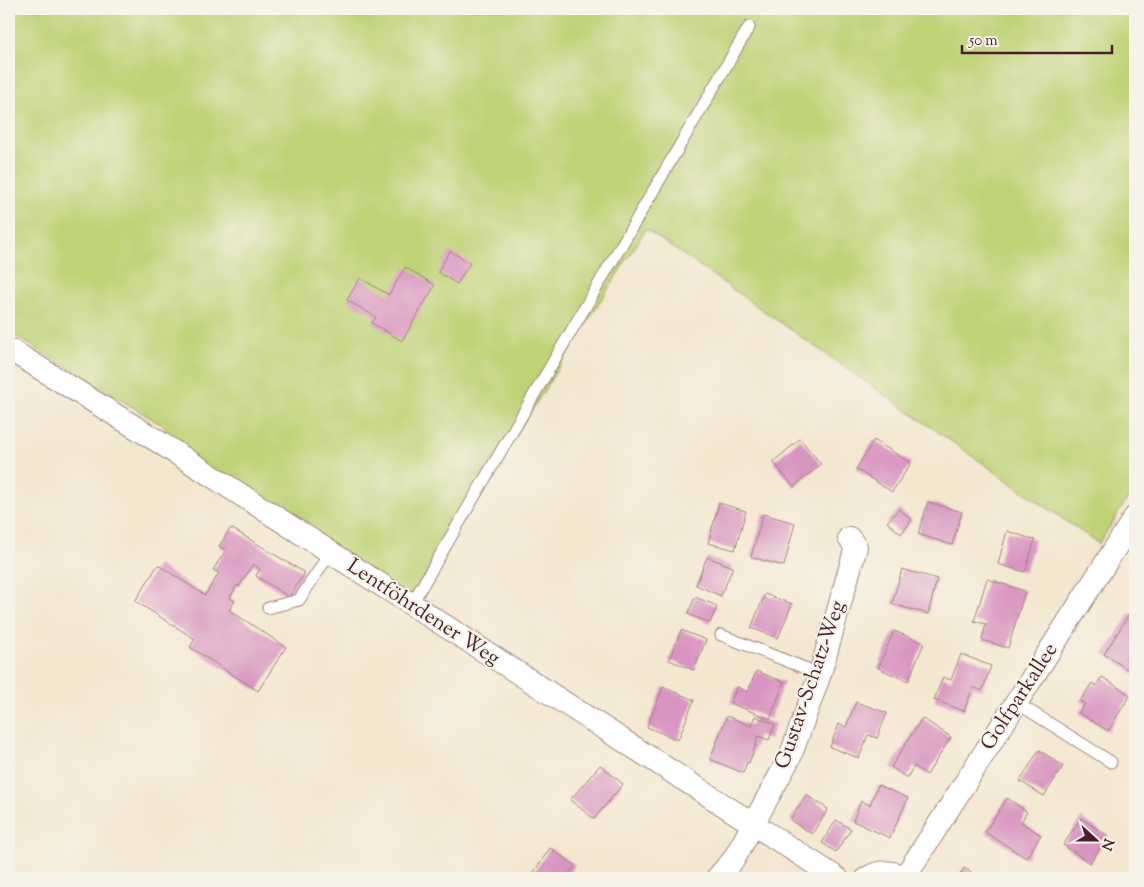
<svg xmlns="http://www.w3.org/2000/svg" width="1144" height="887" viewBox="0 0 1144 887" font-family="'Sorts Mill Goudy',serif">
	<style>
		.green { fill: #bfd276; stroke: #847850 }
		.building { fill: #d995c1 }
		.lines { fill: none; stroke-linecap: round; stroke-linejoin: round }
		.service-casing { stroke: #9f837e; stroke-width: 13 }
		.minor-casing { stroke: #9f837e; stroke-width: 24 }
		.service { stroke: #fff; stroke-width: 11 }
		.minor { stroke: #fff; stroke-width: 22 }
		.labels { text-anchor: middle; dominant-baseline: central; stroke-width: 4; stroke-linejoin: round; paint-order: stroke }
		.street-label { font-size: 21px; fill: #4a1f2b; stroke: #f7f3e8 }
	</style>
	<rect width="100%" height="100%" fill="#f7f3e8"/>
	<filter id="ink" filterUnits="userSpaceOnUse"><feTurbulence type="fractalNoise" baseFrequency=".02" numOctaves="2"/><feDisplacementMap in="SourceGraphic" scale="10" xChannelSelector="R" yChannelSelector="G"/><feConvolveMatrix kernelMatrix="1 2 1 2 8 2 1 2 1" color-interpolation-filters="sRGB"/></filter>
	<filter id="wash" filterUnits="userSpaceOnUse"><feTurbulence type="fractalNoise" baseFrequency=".0096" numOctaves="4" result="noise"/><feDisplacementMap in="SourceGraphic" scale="20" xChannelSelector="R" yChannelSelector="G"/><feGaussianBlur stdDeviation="1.12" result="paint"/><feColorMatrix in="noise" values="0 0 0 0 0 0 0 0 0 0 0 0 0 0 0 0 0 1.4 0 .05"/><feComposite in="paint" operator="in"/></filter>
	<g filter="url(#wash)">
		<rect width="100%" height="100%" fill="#f4e7d0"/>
		<polygon class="green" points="9,9 1135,9 1135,487 1099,544 646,229 409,604 159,442 167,428 9,332"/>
		<g id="blocks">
			<g class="building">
				<polygon points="450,251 470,263 457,284 438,272"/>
				<polygon points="405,267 435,285 402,341 372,323 376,317 347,300 360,278 389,295"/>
				<polygon points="800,439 821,464 794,487 773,462"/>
				<polygon points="874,440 911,463 892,492 856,469"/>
				<polygon points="928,502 962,512 952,545 918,534"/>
				<polygon points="719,503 746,511 735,550 708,543"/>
				<polygon points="899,509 912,520 901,534 887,522"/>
				<polygon points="763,514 795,523 784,566 751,557"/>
				<polygon points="231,528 305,573 289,597 256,576 260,569 253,564 239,587 237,585 230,598 235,601 229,610 286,647 258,691 190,647 195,639 135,601 158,565 205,595 219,573 213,570 226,550 219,546"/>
				<polygon points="1007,531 1035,540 1025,572 998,564"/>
				<polygon points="707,557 733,567 721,596 696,585"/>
				<polygon points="902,569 937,579 928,614 892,604"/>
				<polygon points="987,579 1025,591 1008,648 982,640 986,624 974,621"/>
				<polygon points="765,594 792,604 778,638 751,628"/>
				<polygon points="695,597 717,606 710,623 688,614"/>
				<polygon points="1130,613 1135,617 1135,674 1104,654"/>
				<polygon points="681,630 706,640 694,670 669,660"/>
				<polygon points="894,631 924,643 908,681 878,668"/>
				<polygon points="961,654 991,666 982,691 973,687 964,711 934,700 943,677 951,680"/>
				<polygon points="756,671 784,682 770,719 730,703 737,687 748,692"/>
				<polygon points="1102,677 1130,695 1108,731 1079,713 1085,704 1080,701 1092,683 1096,686"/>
				<polygon points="663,687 694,700 678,740 647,727"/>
				<polygon points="856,702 887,713 877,738 868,735 859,758 830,747 839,724 846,727"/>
				<polygon points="727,716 751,726 755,716 775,724 769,740 758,736 756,741 757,742 749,763 747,762 743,773 710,759"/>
				<polygon points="922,718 951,737 927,775 914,766 907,778 891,767"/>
				<polygon points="1039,750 1063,766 1044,796 1020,781"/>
				<polygon points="600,765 623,784 594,819 570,800"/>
				<polygon points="878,785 908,798 890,838 853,821 861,801 870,805"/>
				<polygon points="806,795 828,809 812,834 790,820"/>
				<polygon points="1007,798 1027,812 1021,822 1041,835 1026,858 985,832"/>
				<polygon points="1081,818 1108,836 1090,863 1063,845"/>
				<polygon points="836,820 851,829 836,852 822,843"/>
				<polygon points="550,848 575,865 566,878 530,878"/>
				<polygon points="964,868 981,878 958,878"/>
				<polygon points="1000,873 1009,878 997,878"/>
			</g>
		</g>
	</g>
	<g filter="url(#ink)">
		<use href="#blocks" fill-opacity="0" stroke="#9f837e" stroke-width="1"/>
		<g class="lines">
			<g class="service-casing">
				<g id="service">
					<polyline points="411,605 749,27"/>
					<polyline points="268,608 299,600 330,553"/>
					<polyline points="721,635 820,674"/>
					<polyline points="1017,703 1111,762"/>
				</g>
			</g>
			<g class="minor-casing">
				<g id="minor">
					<polyline points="9,349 159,442 837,878"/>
					<polyline points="905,877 1135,517"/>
					<polyline points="717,878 734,859 790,757 820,674 856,547 849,538"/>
					<path d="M867,878C880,870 893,871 906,878"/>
				</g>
			</g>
			<use href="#service" class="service"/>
			<use href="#minor" class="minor"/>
		</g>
	</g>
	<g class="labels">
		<g class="street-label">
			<text transform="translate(423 613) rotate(33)">Lentföhrdener Weg</text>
			<text transform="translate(811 685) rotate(-71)">Gustav-Schatz-Weg</text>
			<text transform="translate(1020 697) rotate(-57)">Golfparkallee</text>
		</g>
	</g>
	<rect width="1144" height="887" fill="none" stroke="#f7f3e8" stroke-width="30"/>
	<g transform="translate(1096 840) rotate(111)" stroke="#f7f3e8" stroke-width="4" paint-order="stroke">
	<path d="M0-4L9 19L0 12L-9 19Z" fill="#4a1f2b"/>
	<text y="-8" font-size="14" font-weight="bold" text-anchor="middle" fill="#4a1f2b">N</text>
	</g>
	<path d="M962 45v8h150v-8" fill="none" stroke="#4a1f2b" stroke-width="2.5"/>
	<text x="969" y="45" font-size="15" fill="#4a1f2b" stroke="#f7f3e8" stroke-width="4" paint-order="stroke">50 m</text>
</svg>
